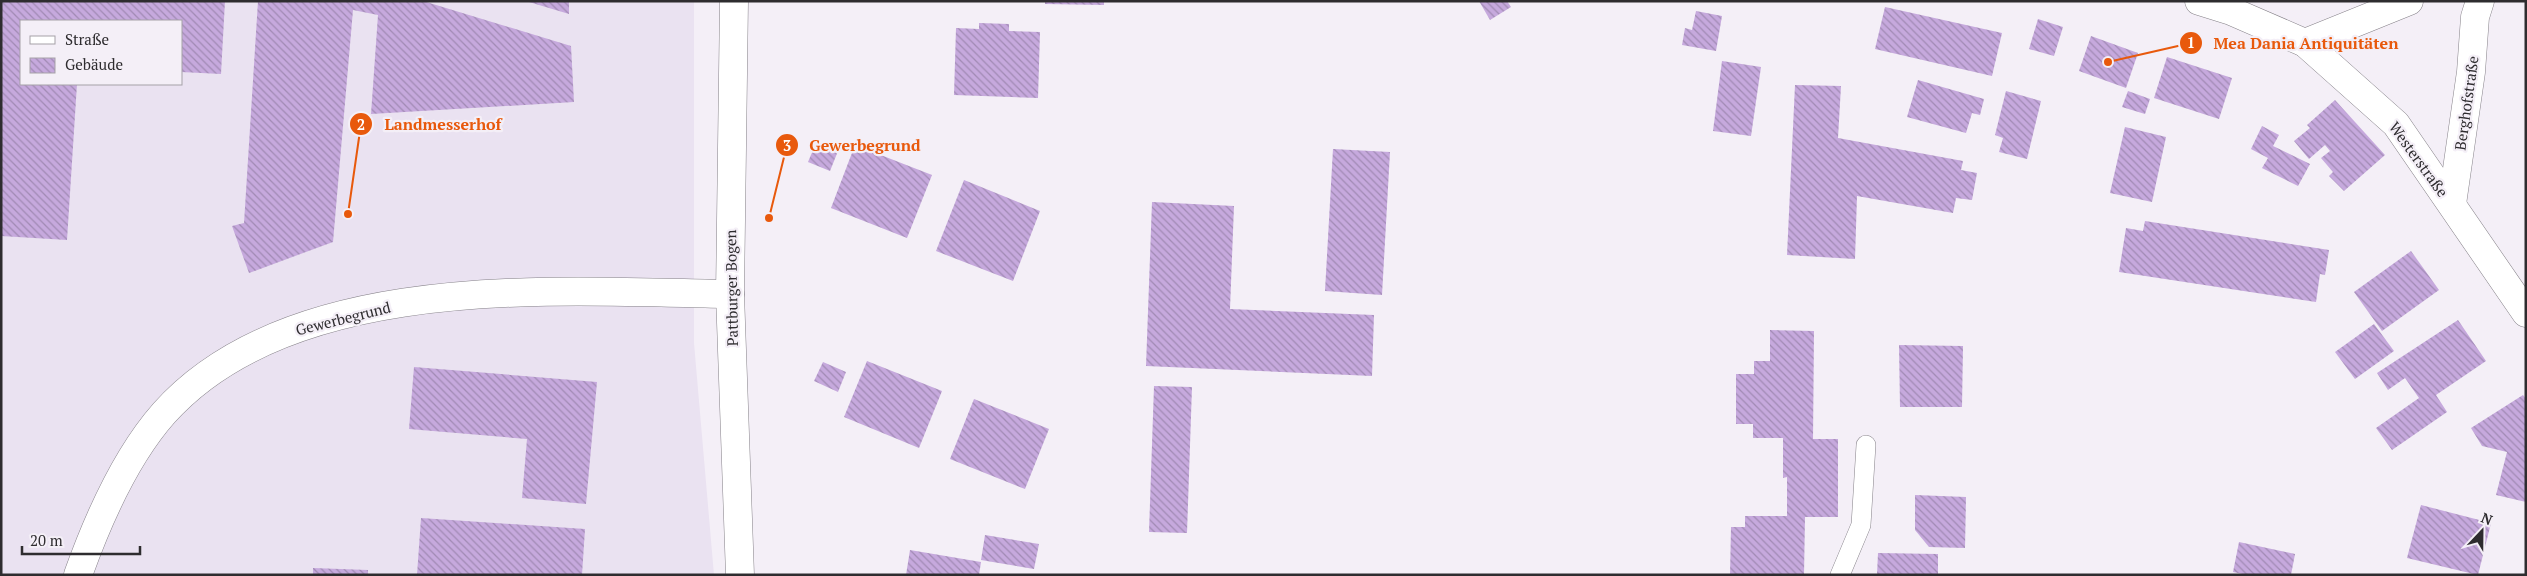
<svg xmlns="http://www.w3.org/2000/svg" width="2527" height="576" viewBox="0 0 2527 576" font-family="'PT Serif',serif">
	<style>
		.built { fill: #eae2f1; fill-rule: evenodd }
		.building { fill: url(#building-back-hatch) }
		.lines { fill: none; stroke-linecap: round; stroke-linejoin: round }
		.service-casing { stroke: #858188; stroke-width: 20 }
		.minor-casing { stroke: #858188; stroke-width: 29 }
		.service { stroke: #fff; stroke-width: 19 }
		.minor { stroke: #fff; stroke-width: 28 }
		.labels { text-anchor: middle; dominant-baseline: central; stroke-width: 4.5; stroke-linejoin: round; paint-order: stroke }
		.street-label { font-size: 15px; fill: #2e2c2f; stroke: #f4eff7 }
		.leader { fill: none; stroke: #e8590c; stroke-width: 2 }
		.callout-dot { fill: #e8590c; stroke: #f4eff7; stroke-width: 2 }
		.mark-label { font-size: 15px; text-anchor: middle; font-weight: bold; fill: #fff }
		.callout-label { font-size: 16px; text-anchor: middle; font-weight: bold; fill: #e8590c; stroke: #f4eff7; stroke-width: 4.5; stroke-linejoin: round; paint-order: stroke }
	</style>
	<defs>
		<pattern id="building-back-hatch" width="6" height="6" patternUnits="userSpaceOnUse" patternTransform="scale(1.25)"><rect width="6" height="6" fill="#c6a9dd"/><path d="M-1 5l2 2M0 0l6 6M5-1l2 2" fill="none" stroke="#a18ab4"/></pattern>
	</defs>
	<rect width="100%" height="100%" fill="#f4eff7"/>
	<path class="built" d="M1,1H694V343L714,575H1ZM21,21H181V84H21Z"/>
	<g class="building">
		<polygon points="1,1 225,1 221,74 181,72 181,21 21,21 21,84 77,84 67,240 1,236"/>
		<polygon points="258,1 423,1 571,46 574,102 371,114 378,15 353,10 333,242 249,273 232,226 244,223"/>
		<polygon points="529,1 569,1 569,14 529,2"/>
		<polygon points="1045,1 1104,1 1104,5 1045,4"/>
		<polygon points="1479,1 1507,1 1511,7 1490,20"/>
		<polygon points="1885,7 2002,33 1992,76 1875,49"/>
		<polygon points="1696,11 1722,16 1716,51 1682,45 1685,28 1692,30"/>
		<polygon points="2038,19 2063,27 2054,56 2029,49"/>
		<polygon points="979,23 1009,24 1009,31 1040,32 1038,98 954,95 956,28 979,29"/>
		<polygon points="2091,36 2138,53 2126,88 2079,71"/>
		<polygon points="2167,57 2232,78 2219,119 2154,98"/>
		<polygon points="1722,61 1761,67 1751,136 1713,131"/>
		<polygon points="1918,80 1984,99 1980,115 1972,113 1966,133 1907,117"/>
		<polygon points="1795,85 1841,86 1838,138 1963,161 1961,170 1977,173 1972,200 1956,198 1953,213 1857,196 1855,259 1787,255"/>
		<polygon points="2006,91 2041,101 2027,159 1999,152 2003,138 1995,135"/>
		<polygon points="2128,91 2150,99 2145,114 2122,107"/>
		<polygon points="2335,100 2385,155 2344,191 2329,176 2333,172 2321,158 2330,151 2325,145 2309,159 2294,141 2310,128 2307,125"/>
		<polygon points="2262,126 2279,135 2273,146 2310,164 2298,186 2262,168 2268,158 2251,149"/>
		<polygon points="2125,127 2166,137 2152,202 2110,193"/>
		<polygon points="816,143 838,151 830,171 808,162"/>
		<polygon points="855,145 932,175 907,238 831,208"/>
		<polygon points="1333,149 1390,152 1382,295 1325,291"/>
		<polygon points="964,180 1040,211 1013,281 936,251"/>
		<polygon points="1152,202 1234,206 1230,309 1374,315 1372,376 1146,366"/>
		<polygon points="2145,221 2329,250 2325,275 2320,274 2316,302 2119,272 2126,228 2143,231"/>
		<polygon points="2411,251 2439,290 2382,331 2354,292"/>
		<polygon points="2458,320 2486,361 2436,395 2447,412 2392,450 2376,428 2419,398 2405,378 2388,390 2377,373"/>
		<polygon points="2374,324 2394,351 2355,379 2335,352"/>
		<polygon points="1770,330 1814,331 1813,439 1838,439 1838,517 1805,517 1804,575 1730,575 1731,527 1745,527 1745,516 1787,516 1787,477 1783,478 1783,438 1753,438 1753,424 1736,424 1736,374 1754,374 1754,361 1770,361"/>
		<polygon points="1899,345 1963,346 1962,407 1900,407"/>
		<polygon points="867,361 942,391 919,448 844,417"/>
		<polygon points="823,362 846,372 838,392 814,381"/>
		<polygon points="414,367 597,382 586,504 522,498 527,439 409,429"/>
		<polygon points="1154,386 1192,387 1187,533 1149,532"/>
		<polygon points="2523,395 2526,399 2526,502 2496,495 2507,452 2482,446 2471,428"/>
		<polygon points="974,399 1049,429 1025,489 950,459"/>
		<polygon points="1915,495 1966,497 1965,548 1929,547 1915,530"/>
		<polygon points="2421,505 2491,523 2478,575 2407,558"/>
		<polygon points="421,518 585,529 582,575 417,575"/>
		<polygon points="985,535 1039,544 1034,569 981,560"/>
		<polygon points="2239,542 2295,554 2291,575 2247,575 2233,572"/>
		<polygon points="910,550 981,562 979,575 906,575"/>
		<polygon points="1878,553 1938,554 1938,575 1877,575"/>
		<polygon points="313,568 368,570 368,575 313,575"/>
	</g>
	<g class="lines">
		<g class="service-casing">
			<polyline id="service" points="1840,575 1861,525 1866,445"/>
		</g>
		<g class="minor-casing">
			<g id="minor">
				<polyline points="734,1 730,294 740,575"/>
				<polyline points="2199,1 2231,11 2305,43 2396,124 2526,313"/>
				<polyline points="2305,43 2409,1"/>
				<polyline points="2452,204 2471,72 2475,17 2480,1"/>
				<path d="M78,575C98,519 125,457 164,413C291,271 557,291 730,294"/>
			</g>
		</g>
		<use href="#service" class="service"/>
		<use href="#minor" class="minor"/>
	</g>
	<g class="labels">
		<g class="street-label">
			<text transform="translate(2466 103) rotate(-82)">Berghofstraße</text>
			<text transform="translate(2419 159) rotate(54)">Westerstraße</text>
			<text transform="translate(731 288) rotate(-91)">Pattburger Bogen</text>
			<text transform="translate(343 318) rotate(-14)">Gewerbegrund</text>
		</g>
	</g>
	<path class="leader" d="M2108 62L2191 43M348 214L361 124M769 218L787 145"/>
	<g class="callout-dot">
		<circle cx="2108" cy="62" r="5"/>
		<circle cx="348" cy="214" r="5"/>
		<circle cx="769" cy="218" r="5"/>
		<circle cx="2191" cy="43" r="12"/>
		<circle cx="361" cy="124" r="12"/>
		<circle cx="787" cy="145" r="12"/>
	</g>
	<g class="mark-label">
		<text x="2191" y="48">1</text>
		<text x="361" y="130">2</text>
		<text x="787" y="151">3</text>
	</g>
	<g class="callout-label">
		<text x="2306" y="49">Mea Dania Antiquitäten</text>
		<text x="443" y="130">Landmesserhof</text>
		<text x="865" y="151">Gewerbegrund</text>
	</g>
	<rect width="2527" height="576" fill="none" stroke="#2e2c2f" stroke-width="5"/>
	<rect x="20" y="20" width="162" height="65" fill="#f4eff7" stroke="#a5a1a7"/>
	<rect x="30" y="36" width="25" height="8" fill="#ffffff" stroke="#a5a1a7"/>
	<text x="65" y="45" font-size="15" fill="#2e2c2f">Straße</text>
	<rect x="30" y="58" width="25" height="15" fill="url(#building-back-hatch)" stroke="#a5a1a7"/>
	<text x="65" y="70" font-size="15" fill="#2e2c2f">Gebäude</text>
	<g transform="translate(2482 531) rotate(22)" stroke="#f4eff7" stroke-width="4" paint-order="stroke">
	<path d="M0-4L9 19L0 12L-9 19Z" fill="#2e2c2f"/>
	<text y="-8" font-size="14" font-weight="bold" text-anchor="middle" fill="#2e2c2f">N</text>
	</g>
	<path d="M22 546v8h118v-8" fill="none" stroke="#2e2c2f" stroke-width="2.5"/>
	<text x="30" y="546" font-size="15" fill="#2e2c2f" stroke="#f4eff7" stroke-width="4" paint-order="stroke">20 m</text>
</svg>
